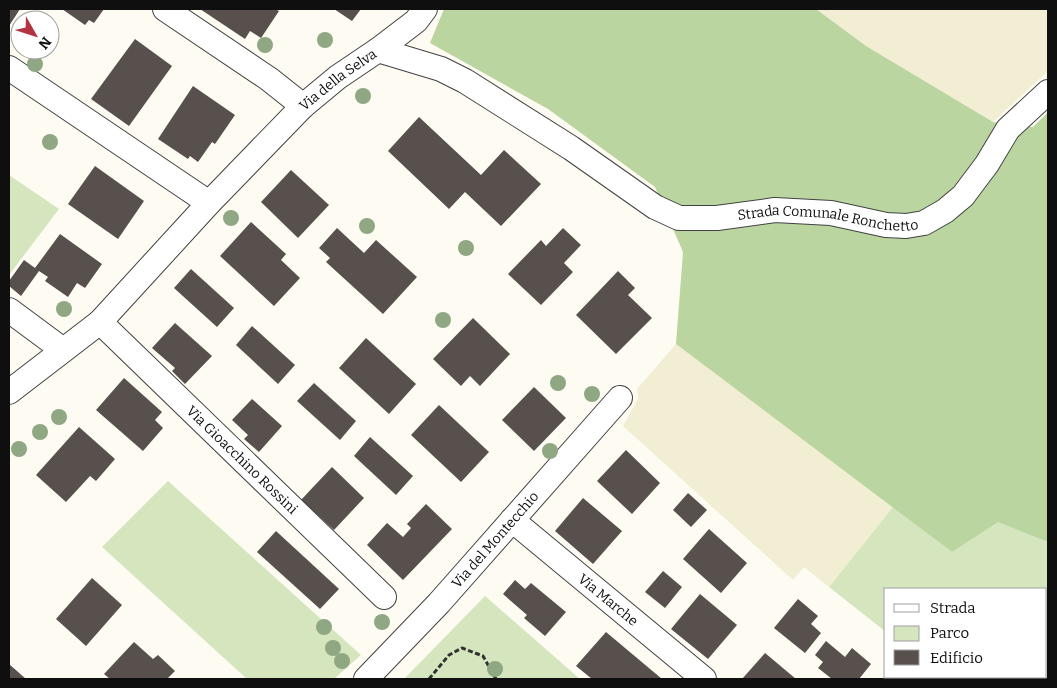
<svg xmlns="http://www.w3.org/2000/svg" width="1057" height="688" viewBox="0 0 1057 688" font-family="Bitter,serif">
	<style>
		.farmland { fill: #f2eed4 }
		.green { fill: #d5e6bf }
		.forest { fill: #bad59f }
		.building { fill: #57504d }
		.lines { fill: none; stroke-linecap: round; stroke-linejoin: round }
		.minor-casing { stroke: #424242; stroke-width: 26 }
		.path { stroke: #313131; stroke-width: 3; stroke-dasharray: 5 2.5; stroke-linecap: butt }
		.minor { stroke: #fff; stroke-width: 24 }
		.tree { fill: #8fa782 }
		.labels { text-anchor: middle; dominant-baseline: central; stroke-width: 5; stroke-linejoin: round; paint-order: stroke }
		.street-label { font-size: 14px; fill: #0f0f0f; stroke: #fff }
	</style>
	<rect width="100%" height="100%" fill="#fefbf3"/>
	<g class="farmland">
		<polygon points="816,9 1048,9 1048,71 993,122 866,46"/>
		<polygon points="676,344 893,507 829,587 804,567 793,580 623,426 638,399 637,389"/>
	</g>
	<g class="green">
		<polygon points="9,175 59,209 9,275"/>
		<polygon points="168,481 361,655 334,679 247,679 102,547"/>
		<polygon points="893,507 952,552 998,521 1048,542 1048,679 946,679 943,677 1046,677 1046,589 886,589 886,632 829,587"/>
		<polygon points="485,596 580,679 404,679"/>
	</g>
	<polygon class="forest" points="444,9 816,9 866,46 993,122 1033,127 1048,112 1048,542 998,522 952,552 676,344 683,252 655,187 548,109 430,43"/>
	<g class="building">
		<polygon points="9,9 20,9 9,26"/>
		<polygon points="62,9 104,9 94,23 89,20 85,25"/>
		<polygon points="200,9 275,9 279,11 261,38 250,31 245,39"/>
		<polygon points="334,9 361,9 352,21"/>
		<polygon points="135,39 172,66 129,126 91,99"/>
		<polygon points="193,86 235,115 215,144 212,142 198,162 190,156 188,159 158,139"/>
		<polygon points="419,117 481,175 504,150 541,184 501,226 465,192 449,209 388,151"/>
		<polygon points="95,166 144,201 118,239 68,204"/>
		<polygon points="291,170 329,205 298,238 261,202"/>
		<polygon points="251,222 286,254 281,260 300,278 274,306 220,256"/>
		<polygon points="337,228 364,253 376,240 417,277 383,314 326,262 330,258 319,248"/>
		<polygon points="563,228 581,245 564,263 573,272 541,305 508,274 541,240 546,246"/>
		<polygon points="60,234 102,264 85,288 77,283 68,297 45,281 48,277 39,271 21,296 9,286 9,281 24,260 35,268"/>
		<polygon points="191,269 234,308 217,327 174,288"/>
		<polygon points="618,271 635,288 628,295 652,318 616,354 576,315"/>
		<polygon points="473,318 510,354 480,386 470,376 461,386 433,359"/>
		<polygon points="175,323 212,356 185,384 172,371 175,368 152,348"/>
		<polygon points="252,326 295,365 278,384 236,345"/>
		<polygon points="366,338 416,384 389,414 339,368"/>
		<polygon points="124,378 162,412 155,420 163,428 143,451 96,410"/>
		<polygon points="314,383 356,421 340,440 297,401"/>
		<polygon points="534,387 566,418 534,451 502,420"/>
		<polygon points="252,399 282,426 259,452 244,439 248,435 232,420"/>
		<polygon points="439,405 489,452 461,482 411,435"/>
		<polygon points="79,427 115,459 96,481 90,476 66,502 36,475"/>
		<polygon points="370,437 413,476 396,495 354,456"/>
		<polygon points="626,450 660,483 632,514 597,481"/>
		<polygon points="332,467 364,498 334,530 301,500"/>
		<polygon points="688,493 707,510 691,527 673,510"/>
		<polygon points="583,498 622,531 593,564 555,531"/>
		<polygon points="426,504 452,529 403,580 367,545 387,523 403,537 411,528 407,524"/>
		<polygon points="709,529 747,563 721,593 683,559"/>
		<polygon points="276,531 339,589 320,609 257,552"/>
		<polygon points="663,571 682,587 665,608 645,592"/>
		<polygon points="92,578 122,605 86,646 56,619"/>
		<polygon points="515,580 525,589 531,583 566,612 545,636 524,618 527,615 503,594"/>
		<polygon points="700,594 737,625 708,659 671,629"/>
		<polygon points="798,599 818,616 811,624 821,633 805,653 774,628"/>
		<polygon points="606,632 662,679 592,679 576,666"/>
		<polygon points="826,641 845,657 852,648 871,664 859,679 832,679 818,668 823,662 815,655"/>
		<polygon points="134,642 153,659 158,655 175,671 167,679 110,679 104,674"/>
		<polygon points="765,653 796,679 742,679"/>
		<polygon points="9,664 26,679 9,679"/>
	</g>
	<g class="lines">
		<g class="minor-casing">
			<g id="minor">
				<polyline points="165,9 269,79 303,106"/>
				<polyline points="378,50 416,21 425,9"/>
				<polyline points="9,68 209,203"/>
				<polyline points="9,310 63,350"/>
				<path id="s1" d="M100,322L384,597"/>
				<path id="s2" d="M9,392L100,322L209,203L303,106L338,77L378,50L441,69L465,81L571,148L655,207L679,218H717L775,210L831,213L886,225L906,226L924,223L945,211L963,196L987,164L1008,129L1048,92"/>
				<path id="s3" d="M512,520L704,679"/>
				<path id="s4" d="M366,679L439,603L620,398"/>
			</g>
		</g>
		<polyline class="path" points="429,679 449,655 462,648 483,656 496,679"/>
		<use href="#minor" class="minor"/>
	</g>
	<g class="tree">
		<circle cx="325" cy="40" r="8"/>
		<circle cx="265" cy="45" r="8"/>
		<circle cx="35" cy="64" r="8"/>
		<circle cx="363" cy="96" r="8"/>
		<circle cx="50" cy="142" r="8"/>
		<circle cx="231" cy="218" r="8"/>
		<circle cx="367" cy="226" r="8"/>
		<circle cx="466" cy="248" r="8"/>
		<circle cx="64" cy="309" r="8"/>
		<circle cx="443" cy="320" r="8"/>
		<circle cx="558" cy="383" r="8"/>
		<circle cx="592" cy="394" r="8"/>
		<circle cx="59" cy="417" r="8"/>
		<circle cx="40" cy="432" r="8"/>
		<circle cx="19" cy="449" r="8"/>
		<circle cx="550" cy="451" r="8"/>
		<circle cx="382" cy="622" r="8"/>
		<circle cx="324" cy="627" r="8"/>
		<circle cx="333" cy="648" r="8"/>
		<circle cx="342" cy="661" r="8"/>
		<circle cx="495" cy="669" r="8"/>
	</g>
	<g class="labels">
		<g class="street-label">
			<text stroke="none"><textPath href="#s2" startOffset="455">Via della Selva</textPath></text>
			<text stroke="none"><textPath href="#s2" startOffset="1002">Strada Comunale Ronchetto</textPath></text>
			<text stroke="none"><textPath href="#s1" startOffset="198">Via Gioacchino Rossini</textPath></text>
			<text stroke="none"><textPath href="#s4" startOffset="190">Via del Montecchio</textPath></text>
			<text stroke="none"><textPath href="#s3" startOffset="125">Via Marche</textPath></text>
		</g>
	</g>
	<rect width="1057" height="688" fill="none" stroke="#0f0f0f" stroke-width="20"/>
	<rect x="884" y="588" width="162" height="90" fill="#ffffff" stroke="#9f9f9f"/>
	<rect x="894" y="604" width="25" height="8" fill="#ffffff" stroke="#9f9f9f"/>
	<text x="930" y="613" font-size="15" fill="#0f0f0f">Strada</text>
	<rect x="894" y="626" width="25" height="15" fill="#d5e6bf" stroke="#9f9f9f"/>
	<text x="930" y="638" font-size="15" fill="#0f0f0f">Parco</text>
	<rect x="894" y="650" width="25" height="15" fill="#57504d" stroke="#9f9f9f"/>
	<text x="930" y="663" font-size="15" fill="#0f0f0f">Edificio</text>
	<g transform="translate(35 35) rotate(129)"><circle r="24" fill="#ffffff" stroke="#9f9f9f"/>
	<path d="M0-4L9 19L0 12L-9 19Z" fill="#b33440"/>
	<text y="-8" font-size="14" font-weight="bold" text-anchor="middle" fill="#0f0f0f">N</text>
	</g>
</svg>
